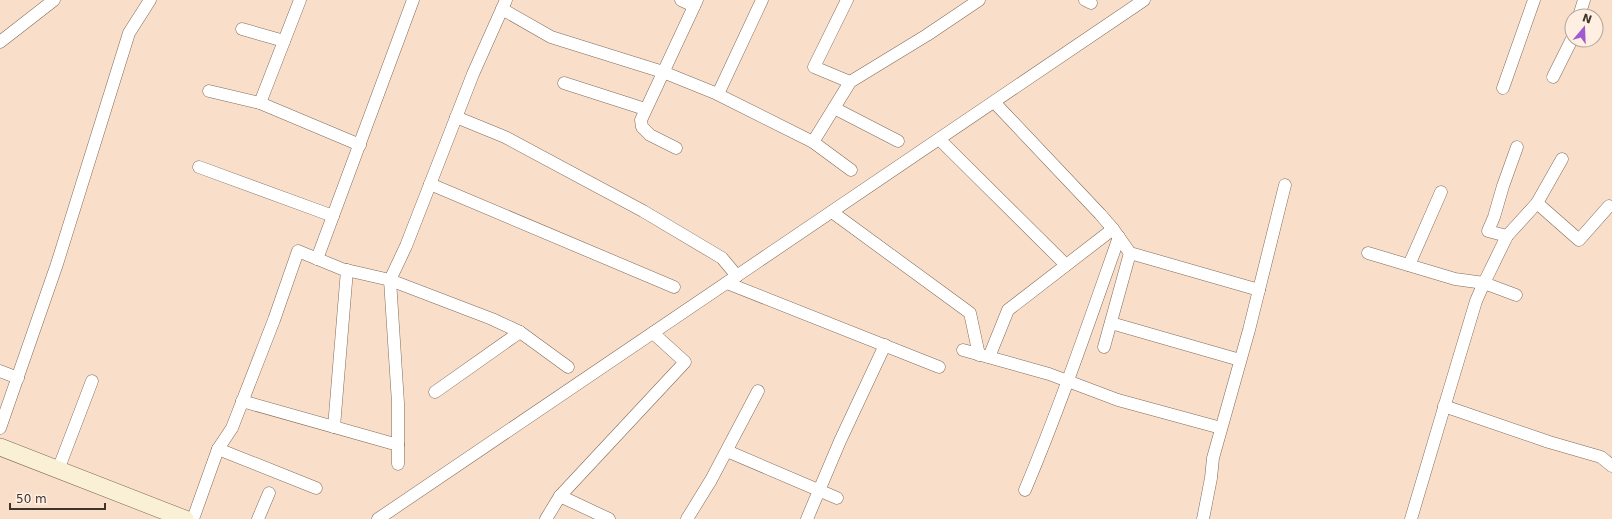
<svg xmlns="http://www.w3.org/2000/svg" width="1612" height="519" viewBox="0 0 1612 519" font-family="'DejaVu Sans',sans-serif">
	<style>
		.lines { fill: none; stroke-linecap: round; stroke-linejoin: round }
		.minor-casing { stroke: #816a58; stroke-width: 13 }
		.secondary-casing { stroke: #816a58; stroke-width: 18 }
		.minor { stroke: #fff; stroke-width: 12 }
		.secondary { stroke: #f9f0d5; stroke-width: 17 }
	</style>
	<rect width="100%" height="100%" fill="#f9dfca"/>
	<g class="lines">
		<g class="minor-casing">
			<g id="minor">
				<polyline points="681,0 694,6"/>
				<polyline points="847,0 814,67 850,82"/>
				<polyline points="1085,0 1091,3"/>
				<polyline points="502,9 551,37 663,72 715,93 813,142 851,170"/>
				<polyline points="1579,16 1584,0"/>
				<polyline points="242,29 284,41"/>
				<polyline points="0,42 54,0"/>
				<polyline points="1553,77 1572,39"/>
				<polyline points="564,83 645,109"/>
				<polyline points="1503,88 1534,0"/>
				<polyline points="209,91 260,103 360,145"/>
				<polyline points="718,94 762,0"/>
				<polyline points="994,102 1100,214 1113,229 1130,253 1259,290"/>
				<polyline points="260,103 300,0"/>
				<polyline points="834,108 898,141"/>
				<polyline points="456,117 505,137 643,211 722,258 737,276"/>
				<polyline points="939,139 1066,265"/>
				<polyline points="813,142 850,82 927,35 979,0"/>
				<polyline points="676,148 650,135 642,127 641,120 697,0"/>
				<polyline points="199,167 333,216"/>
				<polyline points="430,184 674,287"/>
				<polyline points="1537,203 1579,240 1609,206"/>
				<polyline points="832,212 970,313 979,355"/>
				<polyline points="1507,236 1488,231 1494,217 1503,186 1517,147"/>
				<polyline points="1368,253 1455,279 1484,283 1516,295"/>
				<polyline points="317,259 413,0"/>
				<polyline points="1409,265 1441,192"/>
				<polyline points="727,283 939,367"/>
				<polyline points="1111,323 1240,360"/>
				<polyline points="1104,347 1130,253"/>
				<polyline points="963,350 1049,374 1118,400 1221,428"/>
				<polyline points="989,357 1008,310 1113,229"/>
				<polyline points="0,371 18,378"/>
				<polyline points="435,392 520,332"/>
				<polyline points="242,401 398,445"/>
				<polyline points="1444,406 1549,442 1601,457 1612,466"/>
				<polyline points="334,427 347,270"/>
				<polyline points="0,428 57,264 129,33 150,0"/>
				<polyline points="218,449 316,488"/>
				<polyline points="727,451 837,498"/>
				<polyline points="398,464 398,403 390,280 406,246 473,74 506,0"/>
				<polyline points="58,470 92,381"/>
				<path d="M1025,490C1060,407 1089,322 1119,237"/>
				<polyline points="560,496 609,519"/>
				<polyline points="193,519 218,449 232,428 274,320 298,251 342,269 390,280 492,319 520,332 568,367"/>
				<polyline points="258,519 269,493"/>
				<polyline points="378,519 1144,0"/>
				<polyline points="546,519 560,496 685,362 653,333"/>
				<polyline points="687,519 711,480 758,391"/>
				<polyline points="807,519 840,441 885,345"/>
				<polyline points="1203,519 1211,478 1213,458 1249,330 1285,185"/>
				<polyline points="1411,519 1449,391 1476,301 1484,283 1507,236 1537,203 1562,159"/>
			</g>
		</g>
		<g class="secondary-casing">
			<polyline id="secondary" points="0,447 185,519"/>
		</g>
		<use href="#minor" class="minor"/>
		<use href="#secondary" class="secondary"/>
	</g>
	<g transform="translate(1584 28) rotate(19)"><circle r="19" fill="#ffefe2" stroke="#b2a499"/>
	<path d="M0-3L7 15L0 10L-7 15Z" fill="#a05acf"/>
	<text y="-6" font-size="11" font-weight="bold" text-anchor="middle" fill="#3e342c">N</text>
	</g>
	<path d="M10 503v6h95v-6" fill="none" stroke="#3e342c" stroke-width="2"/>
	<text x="16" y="503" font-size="12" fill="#3e342c" stroke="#ffefe2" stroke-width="3" paint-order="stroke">50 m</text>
</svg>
